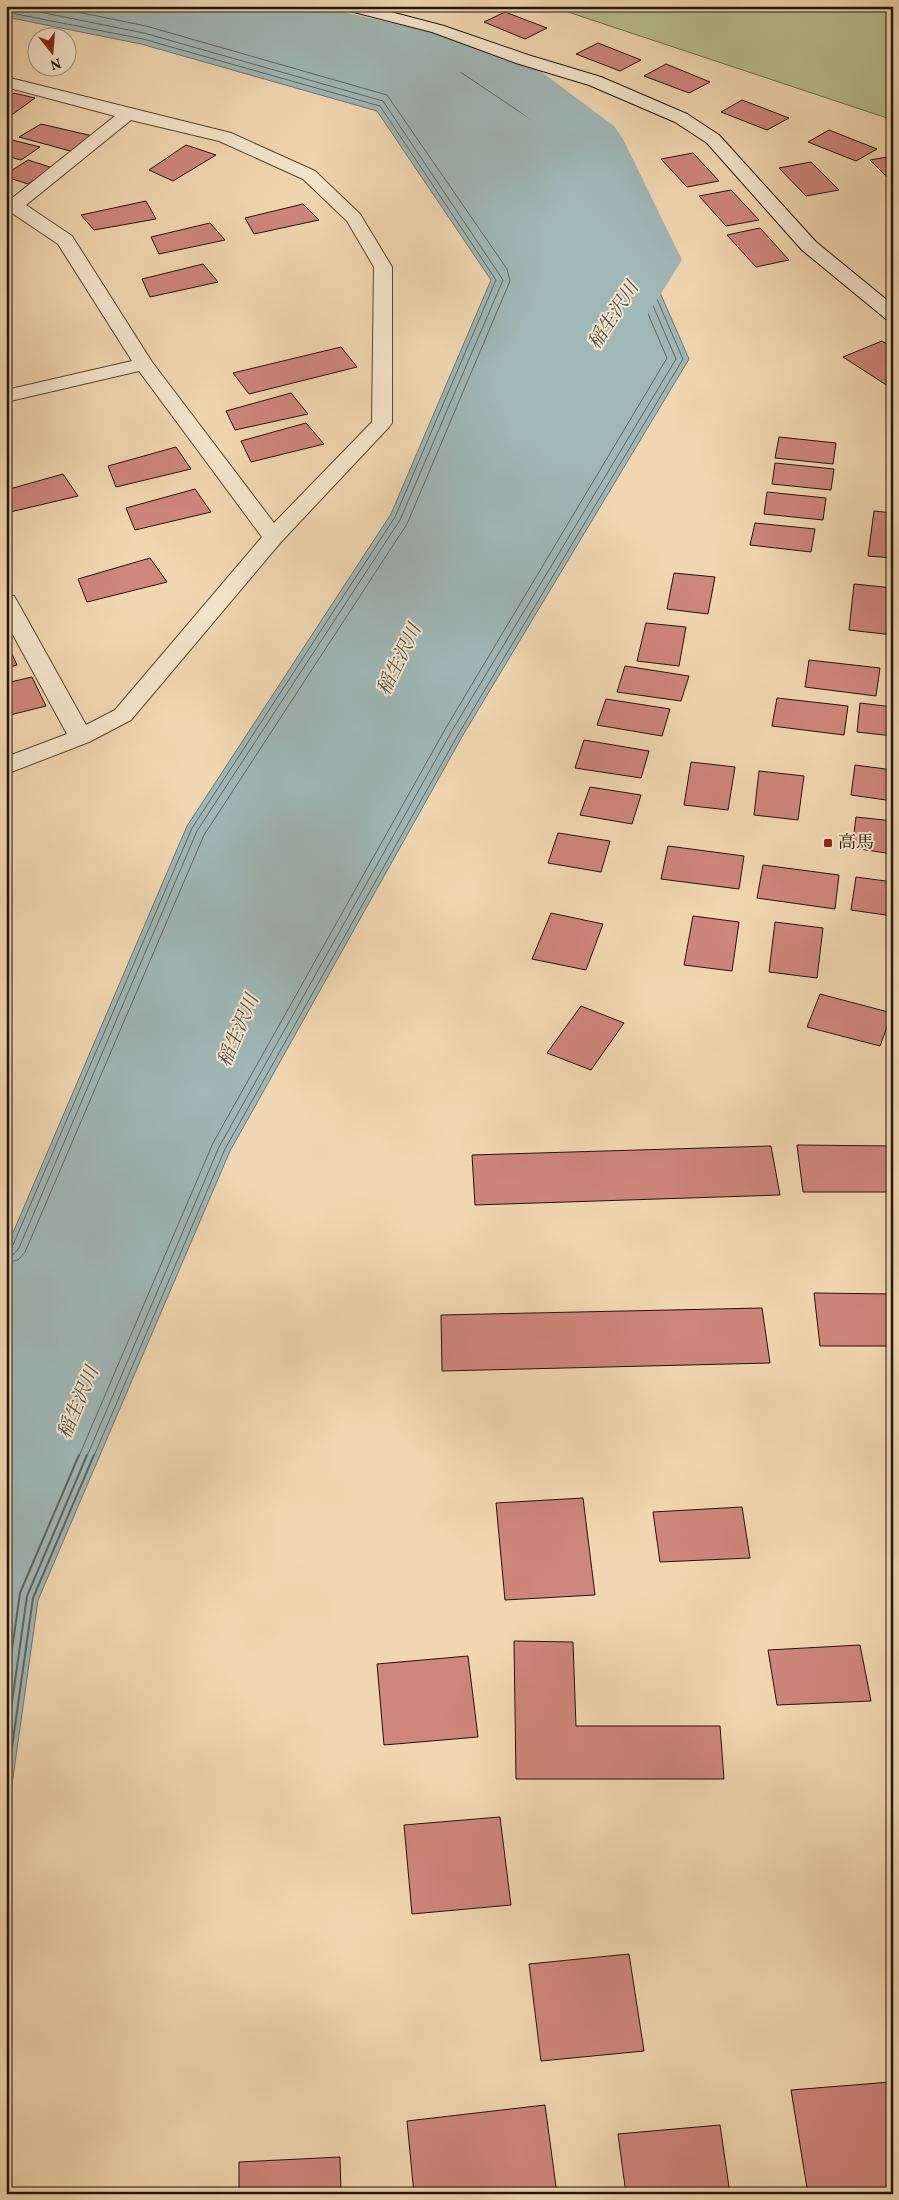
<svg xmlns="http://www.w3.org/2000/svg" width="899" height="2200" viewBox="0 0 899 2200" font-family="Vollkorn,'Noto Serif JP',serif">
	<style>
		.green { fill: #b8be8d; stroke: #6c6a4c }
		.water { fill: #9fb7b6; stroke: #6d7671 }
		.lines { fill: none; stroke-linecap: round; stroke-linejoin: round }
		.shore-far1 { stroke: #606660; stroke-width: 1 }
		.shore { stroke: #606660; stroke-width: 2 }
		.river { fill: #9fb7b6; fill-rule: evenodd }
		.building { fill: #cf867b; stroke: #21150a }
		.street-casing { stroke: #554634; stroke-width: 2 }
		.secondary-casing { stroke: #21150a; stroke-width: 2 }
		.street { fill: #f6e5cc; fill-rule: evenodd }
		.secondary { fill: #f6e5cc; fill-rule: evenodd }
		.poi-dot { fill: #8f2418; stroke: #f6e5cc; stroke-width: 2 }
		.labels { text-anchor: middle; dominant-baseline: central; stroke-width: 4; stroke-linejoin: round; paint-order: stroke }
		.poi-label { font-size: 18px; fill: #21150a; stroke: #f6e5cc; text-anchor: start }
		.water-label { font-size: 19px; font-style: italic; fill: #4d4e46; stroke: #f6e5cc }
	</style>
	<rect width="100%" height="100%" fill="#f1d7b1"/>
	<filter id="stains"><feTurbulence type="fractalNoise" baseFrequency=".004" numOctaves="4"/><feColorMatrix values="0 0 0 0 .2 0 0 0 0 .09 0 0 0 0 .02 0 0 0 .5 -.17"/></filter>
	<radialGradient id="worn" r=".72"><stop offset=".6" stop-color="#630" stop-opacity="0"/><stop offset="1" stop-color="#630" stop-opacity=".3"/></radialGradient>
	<polygon class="green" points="550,6 893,6 893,120"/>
	<polygon class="water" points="6,6 278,6 451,44 593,139 689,359 463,735 230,1151 38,1600 6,1827 6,1249 187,826 391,514 491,280 377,111 141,44 6,17"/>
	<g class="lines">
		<g class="shore-far1">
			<polyline points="6,12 143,39 380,106 496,280 395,517 192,828 13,1245 6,1249"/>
			<polyline points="6,1255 14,1254 19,1248 197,831 400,520 503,280 383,101 144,33 10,6"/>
			<polyline points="6,1263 18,1260 25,1252 204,835 407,524 510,281 507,269 387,95 146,26 48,6"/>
			<polyline points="79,1456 213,1143 447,726 667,358 578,151 444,61 284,27 273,19 269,6"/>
			<polyline points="87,1456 219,1147 453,729 676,359 584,146 447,54 286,20 279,15 277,6"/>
			<polyline points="94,1456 225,1149 459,733 683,359 589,142 449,48 288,14 283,6"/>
		</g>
		<g class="shore">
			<polyline points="6,1691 20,1593 79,1455"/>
			<polyline points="6,1745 27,1596 87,1455"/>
			<polyline points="6,1790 33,1598 94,1455"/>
		</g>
		<polygon class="river" points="210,6 316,6 512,50 614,126 623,139 682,260 600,391 576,397 552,391 542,376 618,260 567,148 473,75 218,18"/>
	</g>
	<g class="building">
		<polygon points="505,12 547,28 525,39 484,22"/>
		<polygon points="598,43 641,60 620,71 576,54"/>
		<polygon points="666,64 710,82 689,93 644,76"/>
		<polygon points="14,93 35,98 6,119 6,99"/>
		<polygon points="742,100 789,118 767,130 721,112"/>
		<polygon points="41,124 93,136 74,152 19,137"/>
		<polygon points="829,130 877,149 856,161 808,142"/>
		<polygon points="8,139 40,147 21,160 6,156"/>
		<polygon points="186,145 216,155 173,181 149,170"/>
		<polygon points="693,153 719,181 687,187 661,159"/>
		<polygon points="893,156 893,183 870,160"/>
		<polygon points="28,160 53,168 28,184 6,177 6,174"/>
		<polygon points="811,162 839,190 806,196 779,168"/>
		<polygon points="731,190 759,220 726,226 699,196"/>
		<polygon points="146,201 156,219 94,230 81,215"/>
		<polygon points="303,204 319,220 254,234 245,218"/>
		<polygon points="210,223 225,240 159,254 151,237"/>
		<polygon points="760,228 789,260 756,267 727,235"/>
		<polygon points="203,264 218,282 150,297 142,279"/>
		<polygon points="882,341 893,348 891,388 843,357"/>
		<polygon points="341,347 357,367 249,394 233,373"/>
		<polygon points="291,393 308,414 235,430 226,411"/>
		<polygon points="306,423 324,444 251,462 241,441"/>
		<polygon points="779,437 836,443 833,464 775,458"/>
		<polygon points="176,447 191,469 116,487 108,466"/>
		<polygon points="775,463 834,469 831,490 772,484"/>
		<polygon points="63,474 78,496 6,513 6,490"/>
		<polygon points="195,489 211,512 135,530 126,508"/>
		<polygon points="767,492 826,498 823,520 764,514"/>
		<polygon points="874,511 893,513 893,558 868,556"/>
		<polygon points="755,523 815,529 811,552 750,545"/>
		<polygon points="150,558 167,582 87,602 78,579"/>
		<polygon points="674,573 715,577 708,614 667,609"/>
		<polygon points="854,584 893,588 893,635 849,630"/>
		<polygon points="646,623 686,627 679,666 637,661"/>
		<polygon points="6,641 17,665 6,668"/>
		<polygon points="809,660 880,668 876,696 805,687"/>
		<polygon points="625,666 689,676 681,701 617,692"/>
		<polygon points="32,677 46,706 6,716 6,683"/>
		<polygon points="777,698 848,706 844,735 772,726"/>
		<polygon points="606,699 670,709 662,736 597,725"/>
		<polygon points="860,703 893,707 893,736 857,732"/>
		<polygon points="584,740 649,751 641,778 575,768"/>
		<polygon points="691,762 735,767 728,810 684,805"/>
		<polygon points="855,765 893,770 893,801 851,795"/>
		<polygon points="759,771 804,776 798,820 754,815"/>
		<polygon points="590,787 641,795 632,824 580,815"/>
		<polygon points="856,817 893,821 893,854 852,848"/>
		<polygon points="558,833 610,841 601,872 548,863"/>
		<polygon points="668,846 744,856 739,889 661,879"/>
		<polygon points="763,865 839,875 835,909 757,898"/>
		<polygon points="856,877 893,882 893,916 851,910"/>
		<polygon points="6,880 11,905 6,906"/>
		<polygon points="551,913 603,924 586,970 532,959"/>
		<polygon points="693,916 739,922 732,971 684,965"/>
		<polygon points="775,922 823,928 817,978 769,972"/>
		<polygon points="820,994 892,1013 880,1046 807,1027"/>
		<polygon points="581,1006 624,1023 591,1070 547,1053"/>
		<polygon points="797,1145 893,1146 893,1192 803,1192"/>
		<polygon points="771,1146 780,1195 475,1205 472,1155"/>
		<polygon points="814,1293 893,1294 893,1346 820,1346"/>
		<polygon points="762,1308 770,1363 442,1371 441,1315"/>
		<polygon points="583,1498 595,1595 505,1600 496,1503"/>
		<polygon points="742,1507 750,1558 660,1562 653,1512"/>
		<polygon points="514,1641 573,1642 576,1726 720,1726 724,1779 516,1779"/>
		<polygon points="860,1645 871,1701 777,1705 768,1650"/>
		<polygon points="468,1656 478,1737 384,1745 377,1664"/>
		<polygon points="500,1817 511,1905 412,1914 404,1825"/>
		<polygon points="629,1954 644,2051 541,2061 529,1964"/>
		<polygon points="891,2082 893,2093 893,2193 808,2194 791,2090"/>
		<polygon points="545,2105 557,2194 414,2194 407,2121"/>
		<polygon points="720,2125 730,2194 626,2194 618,2134"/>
		<polygon points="340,2157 341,2194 239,2194 239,2162"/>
	</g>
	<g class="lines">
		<g class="street-casing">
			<path id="street" d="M6,77L231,133L315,171L360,214L392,267V423L389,427L281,542L131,720L89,742L6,774V757L67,734L6,622V594L14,596L17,601L86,725L115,710L262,537L139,371L6,402V390L132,361L58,244L6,209V198L11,199L115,116L6,87ZM131,120L219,141L303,179L347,221L374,267L372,422L274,523L152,362L72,236L26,205Z"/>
		</g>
		<g class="secondary-casing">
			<polygon id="secondary" points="340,6 368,6 444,26 528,55 601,77 687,114 719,135 816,242 893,305 893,321 886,319 802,250 707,143 675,122 589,85 516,63 432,32 342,9"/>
		</g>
		<use href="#street" class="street"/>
		<use href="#secondary" class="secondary"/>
	</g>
	<rect class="poi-dot" x="823" y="838" width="10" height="10" rx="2.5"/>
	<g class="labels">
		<g class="poi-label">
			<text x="838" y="843">高馬</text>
		</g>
		<g class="water-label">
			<text transform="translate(614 316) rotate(-57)">稲生沢川</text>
			<text transform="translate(400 660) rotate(-64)">稲生沢川</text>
			<text transform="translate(239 1031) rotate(-67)">稲生沢川</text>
			<text transform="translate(79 1403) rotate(-67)">稲生沢川</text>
		</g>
	</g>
	<rect width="899" height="2200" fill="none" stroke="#f1d7b1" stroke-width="25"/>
	<rect x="8" y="8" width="884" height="2185" fill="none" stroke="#21150a" stroke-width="2.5"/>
	<rect x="12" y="12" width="874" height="2175" fill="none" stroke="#21150a"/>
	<g transform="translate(52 52) rotate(163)"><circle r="24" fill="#f6e5cc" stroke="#a1927e"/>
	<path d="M0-4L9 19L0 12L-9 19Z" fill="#8f2418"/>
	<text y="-8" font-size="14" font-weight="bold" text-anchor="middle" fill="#21150a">N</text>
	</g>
	<rect width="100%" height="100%" filter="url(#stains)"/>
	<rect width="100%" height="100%" fill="url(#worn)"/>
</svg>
